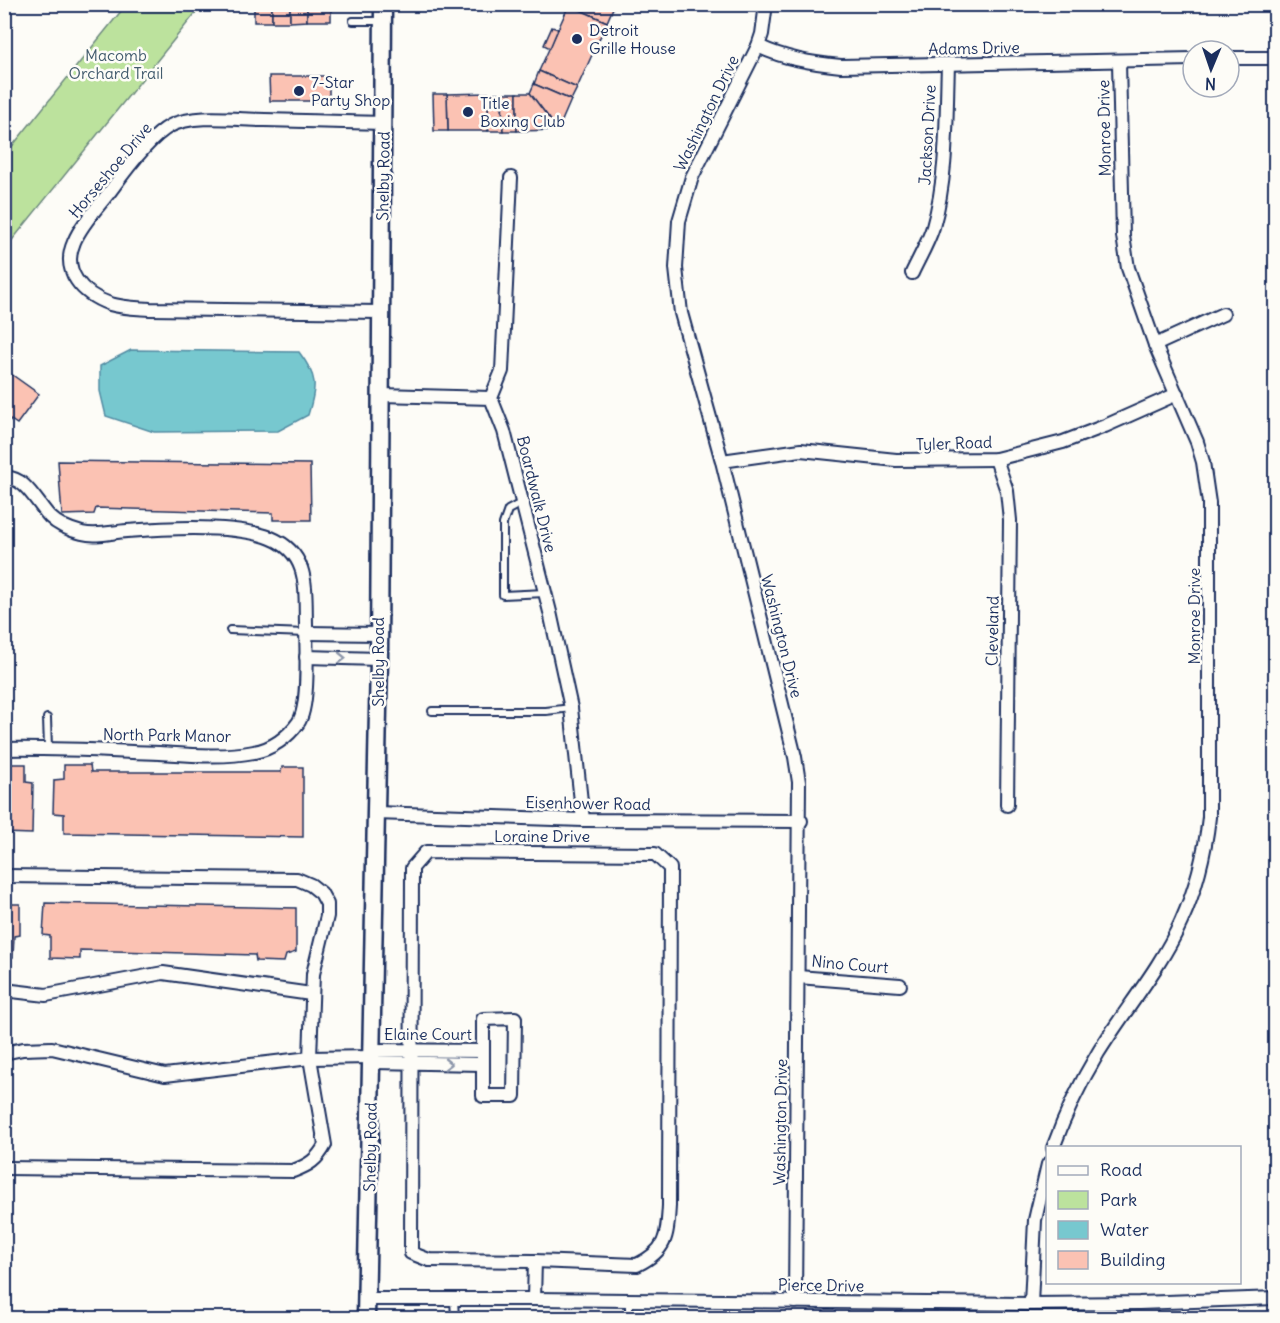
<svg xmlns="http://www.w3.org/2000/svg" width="1280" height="1323" viewBox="0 0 1280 1323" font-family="Delius,sans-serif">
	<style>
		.green { fill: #bce29d; stroke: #6c887e; stroke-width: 1.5 }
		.water { fill: #77c8cf; stroke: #528ba2; stroke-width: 1.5 }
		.building { fill: #fbc2b3; stroke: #1b2f5e; stroke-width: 1.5 }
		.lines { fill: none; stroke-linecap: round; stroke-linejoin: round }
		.service-casing { stroke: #1b2f5e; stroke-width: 10 }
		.minor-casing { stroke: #1b2f5e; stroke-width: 16 }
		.tertiary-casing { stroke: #1b2f5e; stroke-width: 21 }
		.service { stroke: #fdfcf7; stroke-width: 6 }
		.minor { stroke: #fdfcf7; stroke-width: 12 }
		.tertiary { stroke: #fdfcf7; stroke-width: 16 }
		.oneway { stroke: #8c96aa }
		.poi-dot { fill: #1b2f5e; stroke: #fdfcf7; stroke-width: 2 }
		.labels { text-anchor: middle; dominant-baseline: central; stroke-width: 5; stroke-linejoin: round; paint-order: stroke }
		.poi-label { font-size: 16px; fill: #1b2f5e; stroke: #fdfcf7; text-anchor: start }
		.street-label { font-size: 16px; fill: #1b2f5e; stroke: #fdfcf7 }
		.park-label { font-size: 16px; fill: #435c6e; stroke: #fdfcf7 }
	</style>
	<rect width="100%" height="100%" fill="#fdfcf7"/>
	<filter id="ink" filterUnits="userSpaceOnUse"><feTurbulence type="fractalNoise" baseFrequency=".0167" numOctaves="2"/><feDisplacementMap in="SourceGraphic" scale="12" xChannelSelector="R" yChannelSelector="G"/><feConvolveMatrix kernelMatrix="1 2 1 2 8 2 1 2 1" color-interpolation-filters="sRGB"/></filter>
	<g filter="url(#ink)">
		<polygon class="green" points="126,5 202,5 5,249 5,155"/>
		<path class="water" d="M131,350L299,352C318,377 317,386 308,415L278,431L154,432L106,416L100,391V366Z"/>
		<g class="building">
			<rect x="254" y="4" width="18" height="18"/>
			<rect x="272" y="4" width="18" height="18"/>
			<polygon points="290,4 307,4 307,21 290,22"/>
			<rect x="307" y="4" width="24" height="17"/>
			<polygon points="605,4 613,8 607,22 569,5"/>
			<polygon points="569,5 607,22 577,88 539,71"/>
			<polygon points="552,27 558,29 550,48 544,45"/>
			<polygon points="539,71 577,88 571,100 534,84"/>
			<polygon points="269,76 323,76 329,80 329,101 270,101"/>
			<polygon points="534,84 571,100 558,130 530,93"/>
			<polygon points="488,93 502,93 503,131 488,131"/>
			<polygon points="488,93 488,131 448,131 447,94"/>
			<polygon points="502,93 517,93 517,131 503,131"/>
			<polygon points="517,93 530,93 558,130 517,131"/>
			<polygon points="433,94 447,94 448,131 434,131"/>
			<polygon points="4,369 39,394 17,424 11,420 4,428"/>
			<polygon points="58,461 310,464 311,520 273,520 273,513 96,508 94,514 62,515"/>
			<polygon points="4,764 26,764 26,782 33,783 32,834 4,833"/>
			<polygon points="64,765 90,765 91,772 281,772 282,767 303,767 303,837 64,833 64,814 53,813 54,780 64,779"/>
			<polygon points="45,903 296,908 296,952 286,955 284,962 256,961 255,955 80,950 80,959 50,958 50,936 43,935"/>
			<polygon points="4,904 20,904 20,935 14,936 13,957 4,958"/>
		</g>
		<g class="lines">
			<g class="service-casing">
				<g id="service">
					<polyline points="353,21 383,21"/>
					<polyline points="523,502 508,510 503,524 503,595 545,593"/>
					<polyline points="230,630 306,633"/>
					<polyline points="432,711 546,711 571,708"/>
					<polyline points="47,718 48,748"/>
					<polyline points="454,1299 455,1318"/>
					<polyline points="629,1318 629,1300"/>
				</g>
			</g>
			<g class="minor-casing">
				<g id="minor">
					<polyline points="766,4 762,34 758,46 692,177 679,221 676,268 681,313 722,461 795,757 799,782 795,1302"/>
					<path d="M758,46C785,59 812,63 841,66L1193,59"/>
					<polyline points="1229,58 1276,58"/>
					<polyline points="511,178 502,371 491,398 504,431 550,612 571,708 583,820"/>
					<path d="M912,273C919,258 928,243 933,227C948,175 946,119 948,65"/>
					<path d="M380,312L150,309C137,308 123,308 110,304C82,294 61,271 74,242C82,223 99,206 111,190C124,172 151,136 170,126C194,113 238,120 265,120C304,121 344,122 384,123"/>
					<polyline points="1155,345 1223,314"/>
					<polyline points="381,395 491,398"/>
					<polyline points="996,459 1007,491 1010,520 1007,805"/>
					<polyline points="722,461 801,450 896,460 996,459 1063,442 1105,426 1177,394"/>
					<path d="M4,478C25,475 37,504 50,517C59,526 70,530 82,533C97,537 111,532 127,531C165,528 236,524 271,538C310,554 305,589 306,624C306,645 310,707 298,723C288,737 272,749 254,752C224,758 190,755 159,753C107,751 56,748 4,749"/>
					<polyline points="306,633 378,634"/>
					<polyline points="306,657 379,659"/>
					<polyline points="376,813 583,820 801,821"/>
					<path d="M426,852L655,854L670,868L669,1206C667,1237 667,1250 637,1265L535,1261L429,1260L411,1253L412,868Z"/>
					<path d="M4,876L297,879L311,885L321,893L327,904V916L313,974L310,1058L325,1145C317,1160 309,1165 293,1171L4,1168"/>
					<polyline points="798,977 900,985"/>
					<polyline points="4,990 46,995 163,973 311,994"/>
					<polygon points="515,1018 514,1096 483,1096 483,1019"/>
					<polyline points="372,1050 483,1051"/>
					<polyline points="4,1053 23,1049 52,1048 165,1075 310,1058 372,1057"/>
					<polyline points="372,1062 483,1064"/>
					<path d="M1053,1148C1065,1115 1080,1083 1098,1053C1125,1009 1160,969 1181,922C1196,889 1205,853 1209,817V503L1203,462L1197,442L1155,345L1128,268L1123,236L1119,62"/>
					<polyline points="366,1299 534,1299 1031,1304 1139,1303 1276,1298"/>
					<polyline points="534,1299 535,1261"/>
					<polyline points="1031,1304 1035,1220 1048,1164"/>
				</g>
			</g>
			<g class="tertiary-casing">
				<polyline id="tertiary" points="366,1318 379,659 383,4"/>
			</g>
			<use href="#service" class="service"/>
			<use href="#minor" class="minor"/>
			<use href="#tertiary" class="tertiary"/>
		</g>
		<defs><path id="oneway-chevron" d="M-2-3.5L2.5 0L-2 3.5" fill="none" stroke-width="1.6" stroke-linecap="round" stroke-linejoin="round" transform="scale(1.5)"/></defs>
		<g class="oneway">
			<use href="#oneway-chevron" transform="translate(342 658) rotate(1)"/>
			<use href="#oneway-chevron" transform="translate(448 1064) rotate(1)"/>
		</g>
	</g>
	<g class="poi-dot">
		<circle cx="577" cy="39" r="6"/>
		<circle cx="299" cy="91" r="6"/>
		<circle cx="468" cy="112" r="6"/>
	</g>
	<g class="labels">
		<g class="poi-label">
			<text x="589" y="30">Detroit<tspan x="589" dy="18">Grille House</tspan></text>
			<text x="311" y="82">7-Star<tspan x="311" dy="18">Party Shop</tspan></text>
			<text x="480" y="103">Title<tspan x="480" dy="18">Boxing Club</tspan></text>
		</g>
		<g class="street-label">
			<text transform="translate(974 48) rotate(-1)">Adams Drive</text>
			<text transform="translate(706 113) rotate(-64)">Washington Drive</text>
			<text transform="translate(1104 128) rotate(-91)">Monroe Drive</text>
			<text transform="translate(927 135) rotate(-87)">Jackson Drive</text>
			<text transform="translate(110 170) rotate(-50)">Horseshoe Drive</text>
			<text transform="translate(383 176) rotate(-89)">Shelby Road</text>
			<text transform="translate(954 443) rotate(-2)">Tyler Road</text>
			<text transform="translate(537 494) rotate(76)">Boardwalk Drive</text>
			<text transform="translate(1194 616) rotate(-90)">Monroe Drive</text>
			<text transform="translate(992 631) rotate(-89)">Cleveland</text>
			<text transform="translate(782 636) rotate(76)">Washington Drive</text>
			<text transform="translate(378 662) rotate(-90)">Shelby Road</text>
			<text transform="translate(167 735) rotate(1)">North Park Manor</text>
			<text transform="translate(588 803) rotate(1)">Eisenhower Road</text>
			<text x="542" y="836">Loraine Drive</text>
			<text transform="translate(850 964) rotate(5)">Nino Court</text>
			<text x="428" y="1034">Elaine Court</text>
			<text transform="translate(780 1122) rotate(-89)">Washington Drive</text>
			<text transform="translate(370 1147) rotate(-89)">Shelby Road</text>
			<text transform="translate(821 1285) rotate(1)">Pierce Drive</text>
		</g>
		<g class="park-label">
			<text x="116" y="55">Macomb<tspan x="116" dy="18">Orchard Trail</tspan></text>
		</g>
	</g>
	<rect width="1280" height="1323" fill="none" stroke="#fdfcf7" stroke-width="24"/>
	<rect x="12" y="12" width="1256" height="1299" fill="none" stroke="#1b2f5e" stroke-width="2" filter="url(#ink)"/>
	<rect x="1046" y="1146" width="195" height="138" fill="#fdfcf7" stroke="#a3aaba" stroke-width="1.5"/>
	<rect x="1058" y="1166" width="30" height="9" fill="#fdfcf7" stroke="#a3aaba" stroke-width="1.5"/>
	<text x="1100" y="1176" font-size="18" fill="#1b2f5e">Road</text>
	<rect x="1058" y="1191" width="30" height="18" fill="#bce29d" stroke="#a3aaba" stroke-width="1.5"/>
	<text x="1100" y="1206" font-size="18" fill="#1b2f5e">Park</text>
	<rect x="1058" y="1221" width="30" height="18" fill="#77c8cf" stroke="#a3aaba" stroke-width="1.5"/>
	<text x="1100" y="1236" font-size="18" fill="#1b2f5e">Water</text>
	<rect x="1058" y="1251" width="30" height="18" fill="#fbc2b3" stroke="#a3aaba" stroke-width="1.5"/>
	<text x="1100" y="1266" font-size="18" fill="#1b2f5e">Building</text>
	<g transform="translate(1211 69) rotate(182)"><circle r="28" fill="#fdfcf7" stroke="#a3aaba" stroke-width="1.5"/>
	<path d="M0-4.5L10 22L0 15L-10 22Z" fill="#1b2f5e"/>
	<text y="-9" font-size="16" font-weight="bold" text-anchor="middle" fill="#1b2f5e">N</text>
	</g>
</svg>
